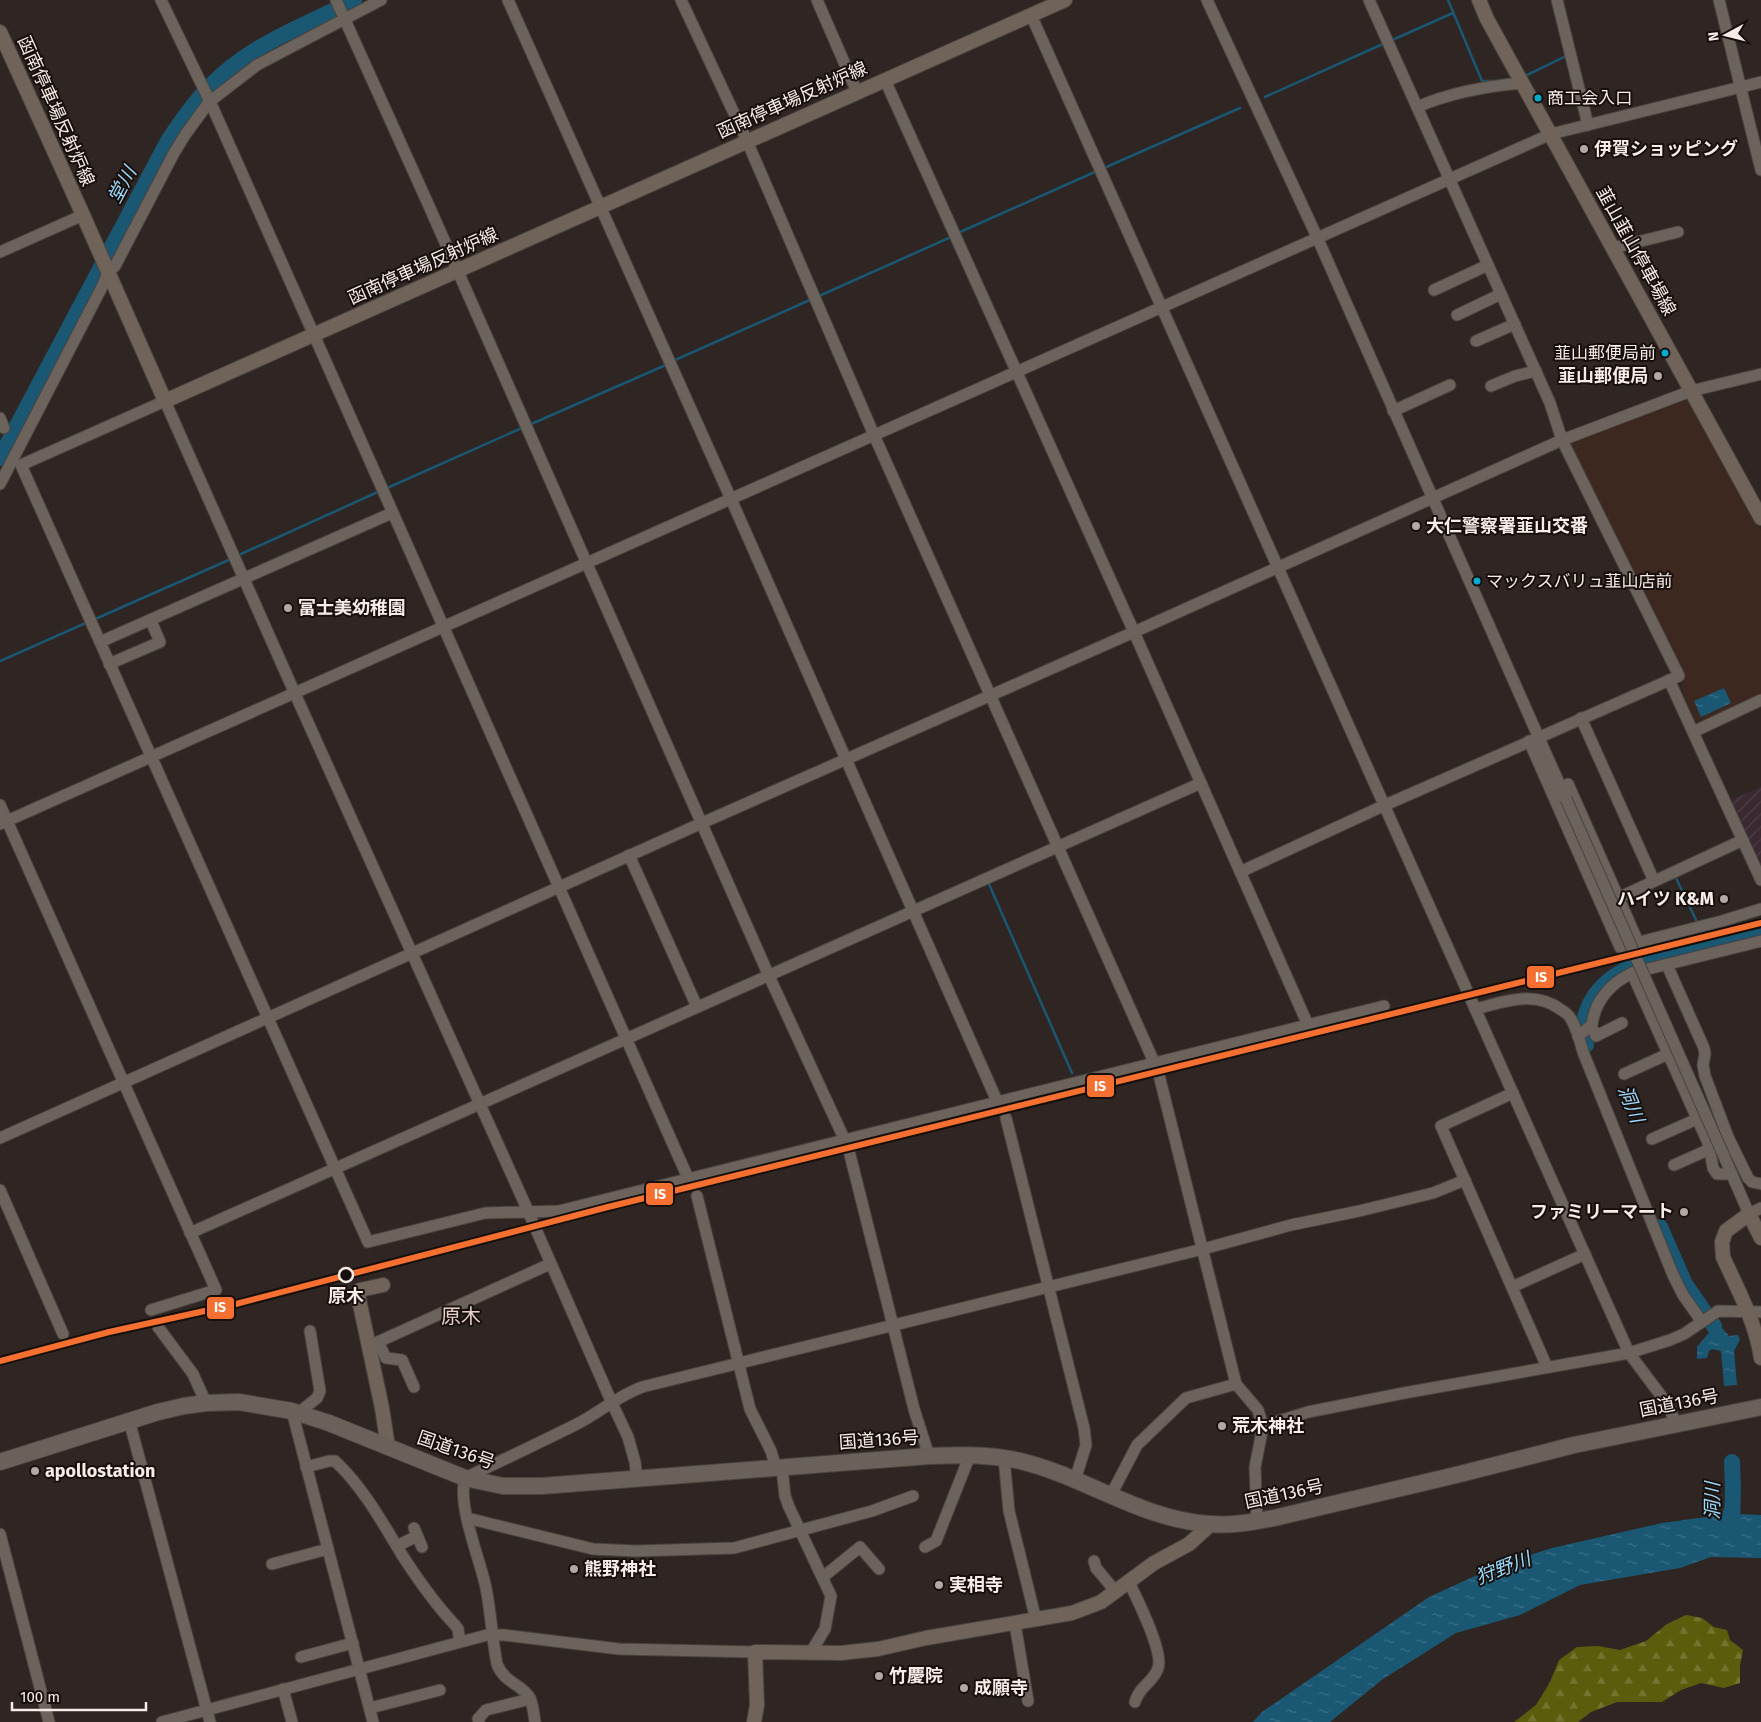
<svg xmlns="http://www.w3.org/2000/svg" width="1761" height="1722" viewBox="0 0 1761 1722" font-family="'Fira Sans','Noto Sans JP',sans-serif">
	<style>
		.built { fill: #3d2820 }
		.industrial { fill: url(#industrial-furrows) }
		.forest { fill: url(#forest-firs) }
		.water { fill: url(#water-ripples) }
		.lines { fill: none; stroke-linecap: round; stroke-linejoin: round }
		.stream { stroke: #1a5773; stroke-width: 2.5 }
		.river { stroke: #1a5773; stroke-width: 16 }
		.minor-casing { stroke: #4a433f; stroke-width: 13 }
		.major-casing { stroke: #4a433f; stroke-width: 16 }
		.highway-casing { stroke: #4a433f; stroke-width: 18 }
		.minor { stroke: #6b635c; stroke-width: 11 }
		.major { stroke: #6f635a; stroke-width: 14 }
		.highway { stroke: #6a625a; stroke-width: 16 }
		.minor-bridge-casing { stroke: #4a433f; stroke-width: 13; stroke-linecap: butt }
		.minor-bridge { stroke: #6b635c; stroke-width: 11 }
		.rail-1-casing { stroke: #170f0c; stroke-width: 10 }
		.rail-1 { stroke: #f46f30; stroke-width: 6 }
		.bus-dot { fill: #00a9ce; stroke: #170f0c; stroke-width: 2 }
		.poi-dot { fill: #b2a7a2; stroke: #170f0c; stroke-width: 2 }
		.stop-dot { fill: #170f0c; stroke: #f8ece7; stroke-width: 2.5 }
		.labels { text-anchor: middle; dominant-baseline: central; stroke-width: 4; stroke-linejoin: round; paint-order: stroke }
		.bus-label { font-size: 17px; fill: #f8ece7; stroke: #170f0c; text-anchor: start }
		.street-label { font-size: 18px; fill: #f8ece7; stroke: #170f0c }
		.poi-label { font-size: 18px; font-weight: bold; fill: #f8ece7; stroke: #170f0c; text-anchor: start }
		.stop-label { font-size: 18px; font-weight: bold; fill: #f8ece7; stroke: #170f0c }
		.water-label { font-size: 19px; font-style: italic; fill: #9ad8fc; stroke: #170f0c }
		.quarter-label { font-size: 20px; fill: #e7cfc7; stroke: #170f0c }
		.line-badge { stroke: #170f0c; stroke-width: 2 }
		.badge-label { font-size: 14px; text-anchor: middle; font-weight: bold; fill: #fff }
	</style>
	<defs>
		<pattern id="industrial-furrows" width="10" height="10" patternUnits="userSpaceOnUse" patternTransform="scale(1.25)"><rect width="10" height="10" fill="#3a2930"/><path d="M-1 1l2-2M0 10L10 0M9 11l2-2" fill="none" stroke="#4e3e44"/></pattern>
		<pattern id="forest-firs" width="22" height="20" patternUnits="userSpaceOnUse" patternTransform="scale(1.25)"><rect width="22" height="20" fill="#5c5c0d"/><path d="M5 1l3.5 6h-7zM16 11l3.5 6h-7z" fill="#747430"/></pattern>
		<pattern id="water-ripples" width="26" height="14" patternUnits="userSpaceOnUse" patternTransform="scale(1.25)"><rect width="26" height="14" fill="#1a5773"/><path d="M2 4q2-2 4 0t4 0M15 11q2-2 4 0t4 0" fill="none" stroke="#3c6f87"/></pattern>
	</defs>
	<rect width="100%" height="100%" fill="#2f2623"/>
	<polygon class="built" points="1689,399 1761,530 1761,697 1698,726 1682,690 1682,676 1567,451 1572,443"/>
	<polygon class="industrial" points="1761,787 1761,867 1731,800"/>
	<polygon class="forest" points="1686,1615 1702,1618 1714,1627 1727,1630 1730,1640 1743,1650 1740,1666 1740,1683 1724,1688 1701,1683 1681,1690 1662,1702 1617,1702 1591,1712 1578,1722 1514,1722 1536,1705 1550,1682 1559,1660 1577,1647 1598,1646 1620,1650 1646,1641 1667,1624"/>
	<g class="water">
		<polygon points="1724,688 1731,703 1701,717 1694,701"/>
		<polygon points="1703,1306 1729,1336 1738,1335 1740,1340 1734,1351 1737,1385 1724,1386 1721,1351 1712,1349 1709,1351 1707,1358 1697,1359 1697,1347 1711,1330 1709,1323 1697,1310"/>
		<polygon points="1728,1500 1735,1500 1740,1514 1761,1515 1761,1558 1711,1557 1680,1568 1580,1585 1520,1615 1456,1633 1383,1679 1330,1722 1253,1722 1262,1712 1429,1597 1499,1565 1552,1548 1662,1523 1721,1515"/>
	</g>
	<g class="lines">
		<g class="stream">
			<polyline points="1448,0 1482,81 1495,81"/>
			<polyline points="1390,41 1453,13"/>
			<polyline points="1523,77 1564,57"/>
			<polyline points="1265,97 1385,43"/>
			<polyline points="1104,168 1240,108"/>
			<polyline points="958,233 1097,171"/>
			<polyline points="819,296 951,237"/>
			<polyline points="673,361 812,299"/>
			<polyline points="529,425 668,364"/>
			<polyline points="385,489 524,427"/>
			<polyline points="241,554 380,491"/>
			<polyline points="93,620 231,559"/>
			<polyline points="0,661 88,622"/>
			<polyline points="1675,876 1697,922"/>
			<polyline points="988,882 1072,1073"/>
		</g>
		<g class="river">
			<path d="M0,458L168,141C189,109 210,81 242,59C276,35 317,20 354,0"/>
			<path d="M1586,1045C1577,1010 1599,982 1629,968L1761,935"/>
			<polyline points="1660,1227 1685,1284 1714,1326"/>
			<polyline points="1732,1462 1733,1489 1732,1523"/>
		</g>
		<g class="minor-casing">
			<g id="minor">
				<polyline points="161,0 212,106 314,335 688,1178"/>
				<polyline points="336,0 429,206 769,976 848,1147 914,1409 929,1456"/>
				<polyline points="508,0 731,499 997,1101"/>
				<polyline points="681,0 747,141 874,435 1158,1071 1236,1384 1258,1410 1263,1426 1255,1467 1257,1522"/>
				<polyline points="817,0 857,92"/>
				<polyline points="1207,0 1317,237 1566,799"/>
				<polyline points="1557,0 1588,125"/>
				<polyline points="1719,0 1761,170"/>
				<polyline points="1031,15 1629,1353 1668,1405 1676,1424"/>
				<polyline points="885,80 1134,632 1308,1025"/>
				<path d="M1417,107C1452,92 1486,86 1523,83"/>
				<polyline points="1613,248 1678,232"/>
				<polyline points="0,252 83,215"/>
				<polyline points="1434,290 1488,265"/>
				<polyline points="1457,315 1501,294"/>
				<polyline points="1476,341 1515,324"/>
				<polyline points="1491,386 1515,376 1536,371"/>
				<polyline points="1393,411 1450,385"/>
				<polyline points="0,418 4,428"/>
				<polyline points="0,484 103,285 108,272 115,266 174,153 185,135 209,102 257,65 381,0"/>
				<polyline points="100,642 392,513"/>
				<polyline points="109,664 160,642 151,621"/>
				<polyline points="1669,680 1761,880"/>
				<polyline points="1581,718 1654,881"/>
				<polyline points="1693,732 1761,700"/>
				<polyline points="1529,741 1620,947 1722,921 1761,909"/>
				<polyline points="1568,784 1638,942"/>
				<polyline points="0,805 216,1290 151,1310"/>
				<polyline points="0,824 1551,134 1761,82"/>
				<polyline points="629,855 697,1007"/>
				<polyline points="1240,872 1383,806 1679,676 1562,440 1550,403 1369,0"/>
				<polyline points="1618,898 1743,840"/>
				<polyline points="1667,965 1704,1048 1705,1054 1703,1065 1705,1076 1728,1137 1748,1178 1752,1182 1761,1184"/>
				<polyline points="1632,973 1709,1145 1713,1168 1717,1174 1732,1174"/>
				<path d="M1475,1009C1504,1002 1534,990 1560,1009C1565,1012 1569,1015 1571,1019C1577,1029 1580,1041 1583,1052L1673,1275L1683,1295L1702,1322"/>
				<polyline points="1591,1026 1596,1036 1622,1023"/>
				<path d="M1578,1036L1592,1025C1595,1000 1610,984 1632,973L1761,941"/>
				<polyline points="1624,1074 1668,1054"/>
				<polyline points="1513,1093 1441,1126 1547,1367"/>
				<polyline points="1006,1118 1084,1428 1086,1445 1075,1480"/>
				<polyline points="0,1138 702,823 1134,632 1562,440 1691,391 1761,374"/>
				<polyline points="1652,1139 1697,1119"/>
				<polyline points="1723,1154 1749,1214 1761,1208"/>
				<polyline points="1674,1165 1710,1149"/>
				<polyline points="0,1190 63,1334"/>
				<polyline points="697,1196 750,1409 771,1451 776,1468"/>
				<polyline points="190,1233 1201,783"/>
				<polyline points="1512,1287 1585,1254"/>
				<polyline points="158,1327 193,1374 206,1403"/>
				<polyline points="378,1342 386,1358 402,1360 414,1387"/>
				<polyline points="369,1346 550,1264"/>
				<polyline points="292,1411 373,1722"/>
				<polyline points="298,1413 317,1398 320,1391 310,1331"/>
				<polyline points="129,1420 210,1722"/>
				<polyline points="1263,1426 1308,1412 1404,1393 1629,1353 1670,1340 1684,1334 1718,1311 1761,1312"/>
				<polyline points="1004,1458 1009,1511 1036,1620"/>
				<path d="M306,1467L329,1461H335C364,1488 383,1524 404,1558C419,1581 436,1605 455,1625L458,1629L460,1642"/>
				<polyline points="782,1468 785,1496 789,1507 831,1596 825,1629 811,1652"/>
				<polyline points="637,1479 635,1462 628,1437 612,1403 524,1202 292,687 165,401 21,465 368,1242 485,1213 559,1211 1384,1006"/>
				<polyline points="1111,1495 1137,1445 1186,1398 1236,1384"/>
				<polyline points="467,1518 593,1549 636,1551 734,1548 872,1511 913,1496"/>
				<polyline points="414,1528 422,1547"/>
				<polyline points="0,1534 49,1722"/>
				<polyline points="397,1546 417,1536"/>
				<polyline points="925,1547 936,1541 970,1455"/>
				<polyline points="1094,1561 1096,1568 1116,1592"/>
				<polyline points="272,1564 328,1549"/>
				<polyline points="823,1577 860,1547 879,1569"/>
				<path d="M1129,1582C1137,1599 1164,1652 1158,1668C1154,1682 1139,1686 1135,1702"/>
				<polyline points="1015,1624 1028,1701"/>
				<polyline points="301,1657 353,1643"/>
				<polyline points="283,1689 292,1722"/>
				<polyline points="370,1708 440,1690"/>
				<polyline points="162,1722 487,1635 504,1635 619,1649 755,1652"/>
				<polyline points="479,1722 478,1719 486,1710 530,1699"/>
				<path d="M535,1722C534,1715 533,1705 530,1698C522,1684 504,1683 497,1664C492,1639 491,1613 486,1588C480,1559 457,1505 465,1478C503,1460 541,1442 579,1423C601,1411 618,1396 642,1387L1203,1249L1291,1225L1359,1211L1433,1193L1465,1180"/>
			</g>
		</g>
		<g class="major-casing">
			<g id="major">
				<polyline points="1479,0 1487,19 1761,518"/>
				<polyline points="0,32 83,215 165,401 1065,0"/>
				<path d="M1761,1238L1749,1214L1726,1231L1722,1242L1723,1257C1738,1290 1756,1323 1761,1358"/>
				<polyline points="383,1285 360,1290 358,1295 382,1408 388,1447"/>
				<polyline points="754,1722 757,1705 755,1652 841,1653 878,1649 926,1638 1072,1613 1101,1602 1154,1563 1189,1544 1210,1525"/>
			</g>
		</g>
		<g class="highway-casing">
			<path id="highway" d="M0,1462L158,1412L184,1406L206,1403L239,1402L292,1411L329,1423L465,1478L503,1486H542L929,1456C959,1455 990,1454 1020,1461C1084,1476 1142,1520 1210,1524C1231,1526 1253,1522 1274,1518L1456,1475L1574,1445L1761,1407"/>
		</g>
		<use href="#minor" class="minor"/>
		<use href="#major" class="major"/>
		<use href="#highway" class="highway"/>
		<g class="minor-bridge-casing">
			<polyline id="minor-bridge" points="1566,799 1723,1154"/>
		</g>
		<use href="#minor-bridge" class="minor-bridge"/>
		<g class="rail-1-casing">
			<polyline id="rail-1" points="0,1361 109,1332 232,1305 608,1207 1761,923"/>
		</g>
		<use href="#rail-1" class="rail-1"/>
	</g>
	<g class="bus-dot">
		<circle cx="1538" cy="98" r="4.5"/>
		<circle cx="1665" cy="353" r="4.5"/>
		<circle cx="1477" cy="581" r="4.5"/>
	</g>
	<g class="poi-dot">
		<circle cx="1584" cy="149" r="5"/>
		<circle cx="1658" cy="376" r="5"/>
		<circle cx="1416" cy="526" r="5"/>
		<circle cx="288" cy="608" r="5"/>
		<circle cx="1724" cy="899" r="5"/>
		<circle cx="1684" cy="1212" r="5"/>
		<circle cx="1222" cy="1426" r="5"/>
		<circle cx="35" cy="1471" r="5"/>
		<circle cx="574" cy="1569" r="5"/>
		<circle cx="939" cy="1585" r="5"/>
		<circle cx="879" cy="1676" r="5"/>
		<circle cx="964" cy="1688" r="5"/>
	</g>
	<circle class="stop-dot" cx="346" cy="1275" r="7"/>
	<g class="labels">
		<g class="bus-label">
			<text x="1547" y="98">商工会入口</text>
			<text x="1656" y="353" text-anchor="end">韮山郵便局前</text>
			<text x="1486" y="581">マックスバリュ韮山店前</text>
		</g>
		<g class="street-label">
			<text transform="translate(792 100) rotate(-24)">函南停車場反射炉線</text>
			<text transform="translate(56 111) rotate(66)">函南停車場反射炉線</text>
			<text transform="translate(1636 251) rotate(61)">韮山韮山停車場線</text>
			<text transform="translate(423 266) rotate(-24)">函南停車場反射炉線</text>
			<text transform="translate(1679 1403) rotate(-11)">国道136号</text>
			<text transform="translate(879 1440) rotate(-4)">国道136号</text>
			<text transform="translate(456 1450) rotate(19)">国道136号</text>
			<text transform="translate(1284 1494) rotate(-12)">国道136号</text>
		</g>
		<g class="poi-label">
			<text x="1594" y="149">伊賀ショッピング</text>
			<text x="1648" y="376" text-anchor="end">韮山郵便局</text>
			<text x="1426" y="526">大仁警察署韮山交番</text>
			<text x="298" y="608">富士美幼稚園</text>
			<text x="1714" y="899" text-anchor="end">ハイツ K&amp;M</text>
			<text x="1674" y="1212" text-anchor="end">ファミリーマート</text>
			<text x="1232" y="1426">荒木神社</text>
			<text x="45" y="1471">apollostation</text>
			<text x="584" y="1569">熊野神社</text>
			<text x="949" y="1585">実相寺</text>
			<text x="889" y="1676">竹慶院</text>
			<text x="974" y="1688">成願寺</text>
		</g>
		<g class="stop-label">
			<text x="346" y="1296">原木</text>
		</g>
		<g class="water-label">
			<text transform="translate(122 185) rotate(-62)">堂川</text>
			<text transform="translate(1631 1104) rotate(68)">洞川</text>
			<text transform="translate(1712 1501) rotate(-90)">洞川</text>
			<text transform="translate(1503 1568) rotate(-21)">狩野川</text>
		</g>
		<g class="quarter-label">
			<text x="461" y="1316">原木</text>
		</g>
	</g>
	<g class="line-badge">
		<rect x="1526" y="965" width="29" height="24" rx="5" fill="#f46f30"/>
		<rect x="1086" y="1074" width="29" height="24" rx="5" fill="#f46f30"/>
		<rect x="645" y="1182" width="29" height="24" rx="5" fill="#f46f30"/>
		<rect x="206" y="1296" width="29" height="24" rx="5" fill="#f46f30"/>
	</g>
	<g class="badge-label">
		<text x="1541" y="982">IS</text>
		<text x="1100" y="1091">IS</text>
		<text x="660" y="1199">IS</text>
		<text x="220" y="1312">IS</text>
	</g>
	<g transform="translate(1726 35) rotate(263)" stroke="#170f0c" stroke-width="4" paint-order="stroke">
	<path d="M0-4L9 19L0 12L-9 19Z" fill="#f8ece7"/>
	<text y="-8" font-size="14" font-weight="bold" text-anchor="middle" fill="#f8ece7">N</text>
	</g>
	<path d="M12 1702v8h134v-8" fill="none" stroke="#f8ece7" stroke-width="2.5"/>
	<text x="20" y="1702" font-size="15" fill="#f8ece7" stroke="#170f0c" stroke-width="4" paint-order="stroke">100 m</text>
</svg>
